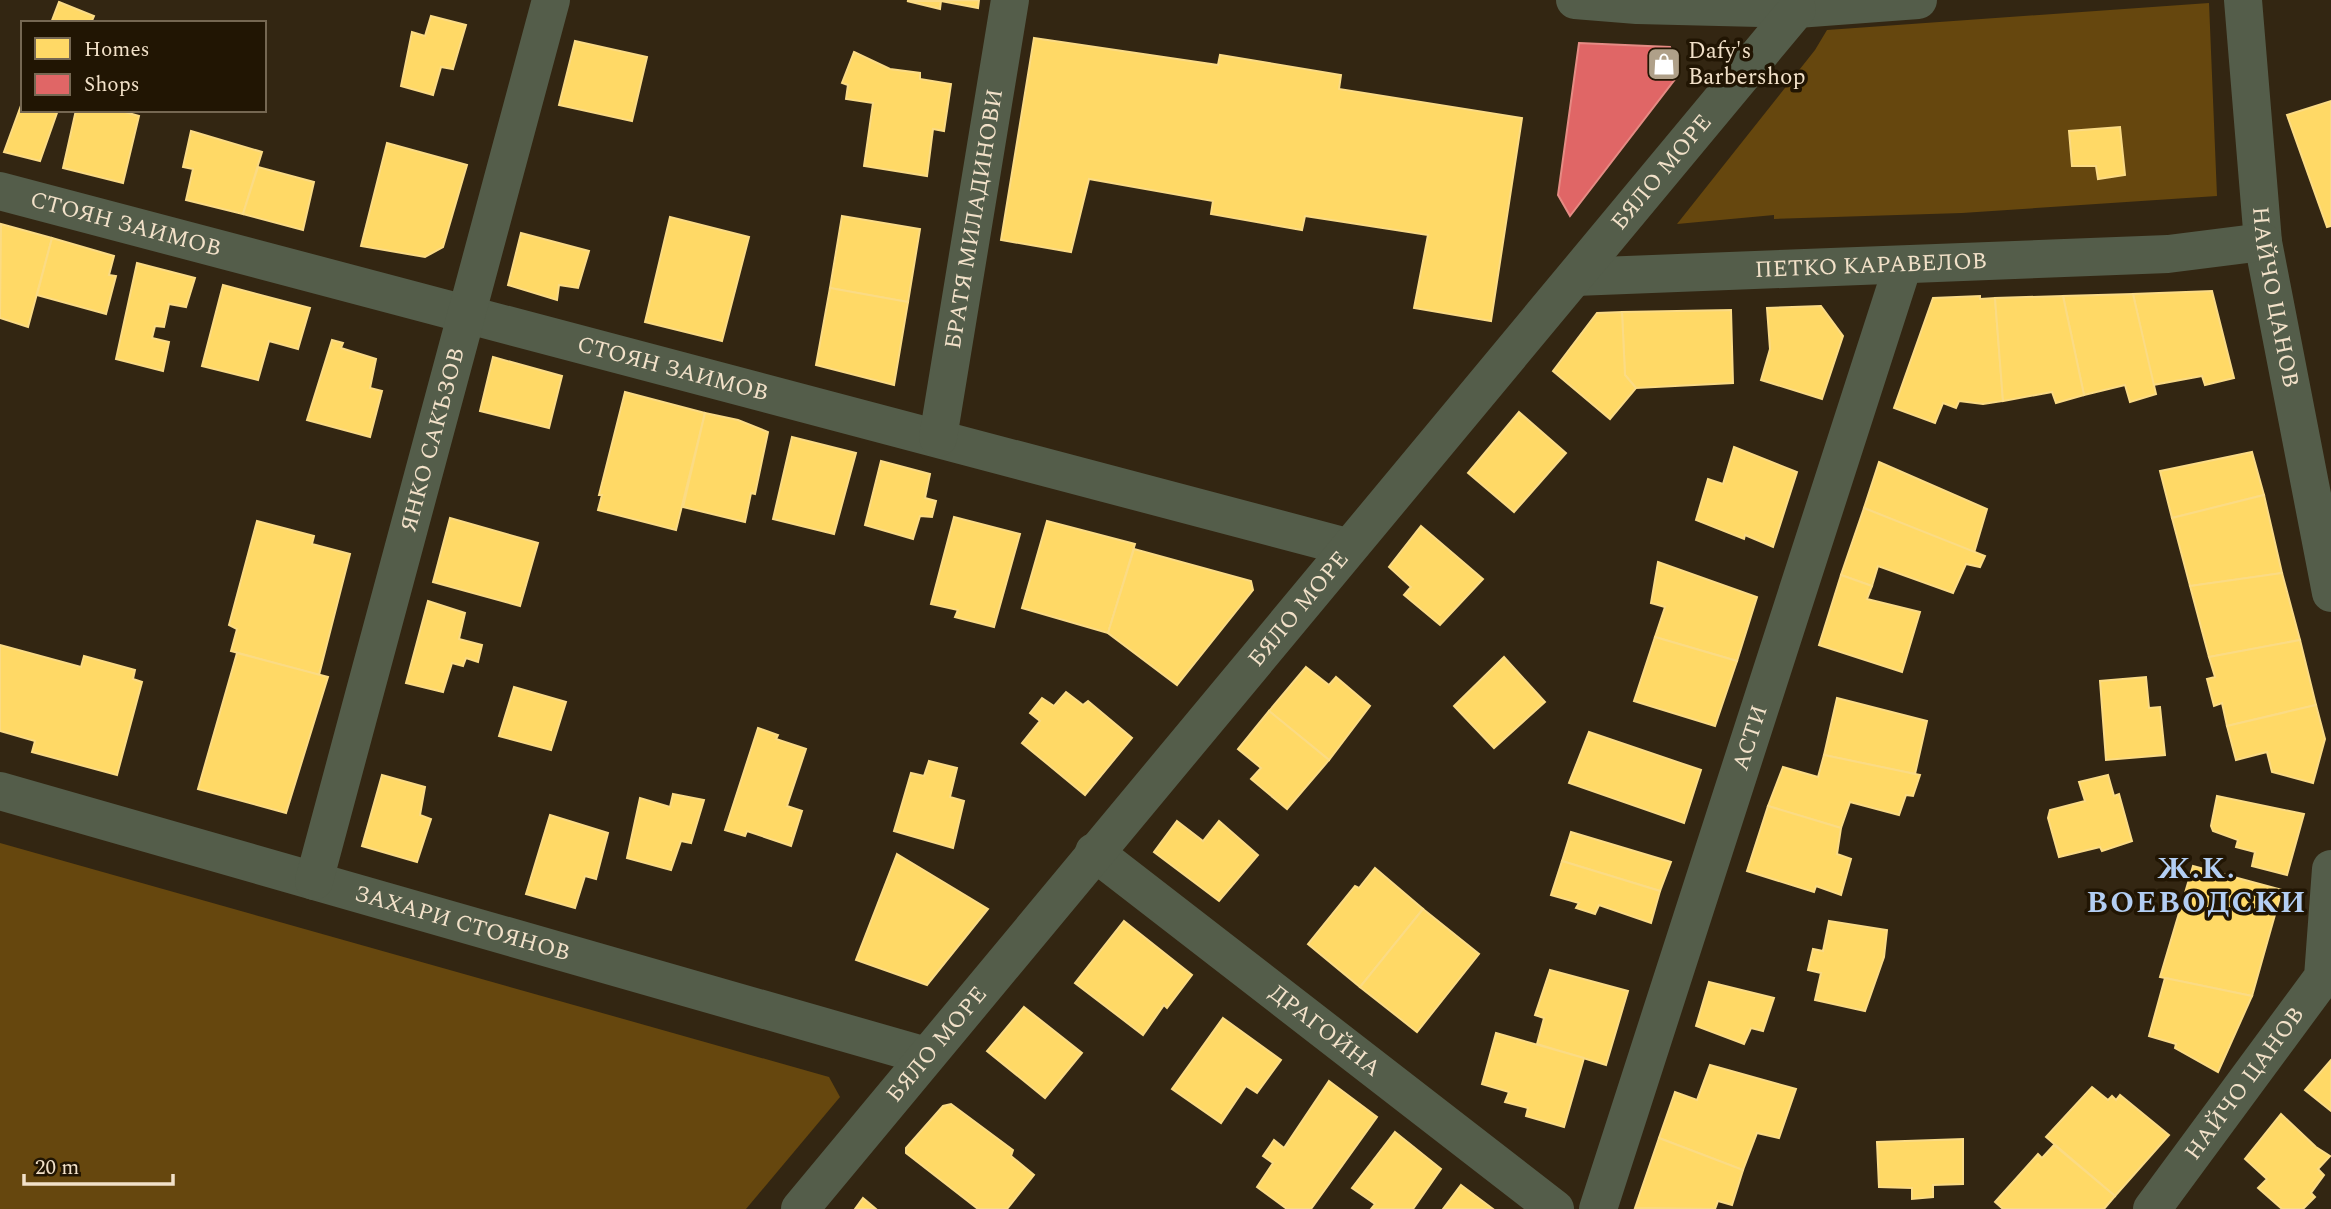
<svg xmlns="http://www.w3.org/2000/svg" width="2331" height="1209" viewBox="0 0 2331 1209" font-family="Spectral,serif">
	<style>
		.green { fill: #66470e }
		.homes { fill: #ffd966; stroke: #fbdb84; stroke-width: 2 }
		.shops { fill: #e06666; stroke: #e58b84; stroke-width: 2 }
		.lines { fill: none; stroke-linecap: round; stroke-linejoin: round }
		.minor { stroke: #545d4a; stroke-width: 38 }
		.labels { text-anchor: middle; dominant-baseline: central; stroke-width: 7; stroke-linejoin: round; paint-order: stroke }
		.poi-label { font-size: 23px; fill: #f2e1c9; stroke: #211503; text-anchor: start }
		.street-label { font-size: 23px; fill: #f2e1c9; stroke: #211503 }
		.district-label { font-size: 30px; font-weight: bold; letter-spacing: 2px; fill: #b3cef3; stroke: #211503 }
	</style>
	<rect width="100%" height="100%" fill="#332612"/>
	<g class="green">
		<polygon points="2209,3 2217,196 1962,213 1774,219 1774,215 1677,224 1815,50 1827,30"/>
		<polygon points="0,843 829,1077 840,1097 746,1209 0,1209"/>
	</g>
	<g class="homes">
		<polygon points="979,0 978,8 941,1 940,9 907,1"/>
		<polygon points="59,2 94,16 91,23 51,23"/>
		<polygon points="431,16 466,25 453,69 441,67 433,95 401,86 412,32 425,36"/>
		<polygon points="1034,38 1218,65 1220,55 1341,75 1339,89 1522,118 1491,321 1414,308 1428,235 1305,216 1302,230 1211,214 1213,201 1089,179 1071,252 1001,240"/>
		<polygon points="575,41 647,57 632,121 559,105"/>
		<polygon points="854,52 890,69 920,73 920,79 951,84 944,131 933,129 927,176 864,166 873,103 846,99 848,85 842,83"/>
		<polygon points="23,100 23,110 58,110 40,161 4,152"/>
		<polygon points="2331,101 2331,226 2327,227 2287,115"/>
		<polygon points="76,110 118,110 139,116 123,183 63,168"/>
		<polygon points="2120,127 2125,175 2098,179 2096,166 2072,166 2069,131"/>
		<polygon points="191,131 262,152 243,214 186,200 193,169 183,167"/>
		<polygon points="387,143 467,165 443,247 425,257 361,246"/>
		<polygon points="258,167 314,182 303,230 243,214"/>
		<polygon points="842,216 920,229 908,302 830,288"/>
		<polygon points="670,217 749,237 722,341 645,322"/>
		<polygon points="1,224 52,238 28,327 0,318"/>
		<polygon points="521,233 589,251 578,288 559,285 557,300 508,285"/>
		<polygon points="52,238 114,256 109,275 116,276 106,314 37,295"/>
		<polygon points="137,263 195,278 186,307 169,304 164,327 155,326 152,338 169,342 163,371 116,359"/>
		<polygon points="223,285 310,308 298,349 269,341 258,380 202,366"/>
		<polygon points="830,288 908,302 894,385 816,365"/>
		<polygon points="2212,291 2234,378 2205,385 2202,376 2153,385 2133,294"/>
		<polygon points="2133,294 2156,394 2130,402 2125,385 2084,395 2063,296"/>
		<polygon points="1980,296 1980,299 1995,298 2003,401 1983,404 1959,401 1956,408 1943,403 1935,423 1894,408 1933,298"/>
		<polygon points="2063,296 2084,395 2056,403 2052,392 2003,401 1995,298"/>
		<polygon points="1821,306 1843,336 1822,399 1761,380 1770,349 1767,308"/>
		<polygon points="1731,310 1733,383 1636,388 1625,375 1622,312"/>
		<polygon points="1622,312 1625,375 1636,388 1610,419 1553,371 1597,313"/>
		<polygon points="332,340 343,343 341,348 376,359 370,388 382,391 370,437 307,420"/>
		<polygon points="493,357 562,376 549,428 480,411"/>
		<polygon points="625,392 705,413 676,530 598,510 602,495 599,495"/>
		<polygon points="1519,412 1566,453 1514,512 1468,473"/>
		<polygon points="705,413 738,420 768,432 755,494 751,493 745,522 683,507"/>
		<polygon points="792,437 856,453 834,534 773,519"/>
		<polygon points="1734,447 1797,472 1773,547 1745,535 1744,539 1696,520 1708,479 1723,484"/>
		<polygon points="2252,452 2264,495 2172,518 2160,471"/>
		<polygon points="881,461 930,474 925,498 936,501 932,517 920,516 913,539 865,525"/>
		<polygon points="1879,462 1987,509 1974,553 1864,508"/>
		<polygon points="2264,495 2282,573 2190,586 2172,518"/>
		<polygon points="1864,508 1985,556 1980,567 1966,564 1953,593 1878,566 1872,586 1841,575"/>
		<polygon points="954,517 1020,534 994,627 955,617 958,610 931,604"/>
		<polygon points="450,518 538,543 520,606 433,582"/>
		<polygon points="257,521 314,536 312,544 350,554 319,675 231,651 237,629 229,625"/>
		<polygon points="1047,521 1135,544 1108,633 1022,608"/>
		<polygon points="1421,526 1483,579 1440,625 1404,595 1411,587 1389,567"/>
		<polygon points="1134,549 1251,581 1253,590 1177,685 1108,633"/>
		<polygon points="1658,562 1757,597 1737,661 1655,637 1665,607 1651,603"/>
		<polygon points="2282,573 2300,640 2209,657 2190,586"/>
		<polygon points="1841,575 1872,586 1867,599 1920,612 1902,672 1819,645"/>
		<polygon points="428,601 465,613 459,639 482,645 478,662 466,658 463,666 452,663 443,692 406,683"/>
		<polygon points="1655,637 1737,661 1715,726 1634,701"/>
		<polygon points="2300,640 2316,705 2227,726 2222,703 2214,706 2207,679 2215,677 2209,657"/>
		<polygon points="0,645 81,667 84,656 135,670 133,679 142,682 117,775 32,752 35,741 0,731"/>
		<polygon points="237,653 328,677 286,813 198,789"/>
		<polygon points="1504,657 1545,702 1494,748 1454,706"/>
		<polygon points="1306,667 1329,685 1336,677 1370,706 1329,760 1269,711"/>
		<polygon points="2146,677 2149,708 2160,707 2165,755 2106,760 2100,681"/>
		<polygon points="514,687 566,702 551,750 499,736"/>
		<polygon points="1066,692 1083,705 1088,701 1132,738 1085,795 1022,743 1040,721 1030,713 1042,698 1054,706"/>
		<polygon points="1837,698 1927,721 1915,774 1824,755"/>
		<polygon points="2316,705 2325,739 2313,783 2272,772 2267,752 2236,760 2227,726"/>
		<polygon points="1269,711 1329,760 1287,809 1251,779 1261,768 1238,749"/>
		<polygon points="758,728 778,735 776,739 806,749 787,806 802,811 791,846 747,831 745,836 725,830"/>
		<polygon points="1589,732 1701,770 1684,823 1569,783"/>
		<polygon points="1824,755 1920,775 1913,796 1906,795 1899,815 1850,802 1841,828 1768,806 1783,767 1818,777"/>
		<polygon points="929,761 957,768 950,797 964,801 953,848 894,831 911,773 924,776"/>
		<polygon points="382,775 425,787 420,815 431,819 417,862 362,846"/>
		<polygon points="2108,775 2114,796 2119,794 2132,841 2102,851 2100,847 2059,857 2048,818 2050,810 2085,801 2079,782"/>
		<polygon points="673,794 704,800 691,843 681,841 671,870 627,858 640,798 670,807"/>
		<polygon points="2217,796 2304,814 2287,875 2252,866 2255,852 2236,847 2238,840 2213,831 2211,826"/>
		<polygon points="1768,806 1841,828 1837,854 1851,859 1841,895 1816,886 1814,892 1747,871"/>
		<polygon points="550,815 608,833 596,879 585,876 575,908 526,894"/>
		<polygon points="1177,821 1203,841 1219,821 1258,855 1219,901 1154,852"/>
		<polygon points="1571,832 1671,862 1660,891 1562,861"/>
		<polygon points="897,854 988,909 927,985 856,960"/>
		<polygon points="1562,861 1660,891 1651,923 1599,905 1595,914 1576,908 1579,903 1551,895"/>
		<polygon points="2193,866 2282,890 2252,996 2160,977"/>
		<polygon points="1375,868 1423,909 1360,987 1308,944 1355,886 1359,888"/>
		<polygon points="1423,909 1479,954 1417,1032 1360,987"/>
		<polygon points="1124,921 1192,975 1167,1008 1164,1005 1143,1035 1075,983"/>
		<polygon points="1829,921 1887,930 1884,957 1865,1011 1815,1000 1821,973 1808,970 1813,949 1823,951"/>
		<polygon points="1550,970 1628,991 1606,1065 1537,1044 1544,1018 1535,1015"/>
		<polygon points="2165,978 2252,996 2218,1072 2175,1048 2176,1044 2149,1036"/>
		<polygon points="1709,982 1774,998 1763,1031 1751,1028 1744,1044 1696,1026"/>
		<polygon points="1024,1007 1082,1053 1045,1098 987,1051"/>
		<polygon points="1223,1018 1281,1060 1257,1093 1246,1086 1221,1123 1172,1089"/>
		<polygon points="1496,1033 1584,1058 1564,1127 1526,1116 1528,1108 1505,1102 1509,1092 1482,1084"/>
		<polygon points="2331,1060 2331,1111 2305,1090"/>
		<polygon points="1710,1065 1796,1089 1779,1138 1757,1133 1743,1170 1659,1138 1675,1092 1697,1100"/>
		<polygon points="1329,1081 1377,1117 1311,1209 1287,1209 1257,1187 1273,1163 1263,1156 1274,1140 1284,1148"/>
		<polygon points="2092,1087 2108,1100 2112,1096 2116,1100 2120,1095 2169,1135 2115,1196 2046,1137"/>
		<polygon points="951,1104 1013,1150 1011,1156 1034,1175 1007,1209 978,1209 906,1153 906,1148 943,1106"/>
		<polygon points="2281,1114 2316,1147 2330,1156 2318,1169 2324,1175 2311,1193 2315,1197 2303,1209 2282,1209 2258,1188 2267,1179 2245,1159"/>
		<polygon points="1395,1132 1441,1169 1413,1209 1371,1209 1375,1204 1352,1188"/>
		<polygon points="1659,1138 1743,1170 1732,1205 1718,1201 1715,1209 1635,1208"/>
		<polygon points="1963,1139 1963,1184 1933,1185 1933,1197 1912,1199 1912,1188 1879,1187 1877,1142"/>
		<polygon points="2054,1145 2115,1196 2104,1209 2003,1209 1995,1202 2038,1154 2042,1158"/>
		<polygon points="1461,1185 1493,1209 1443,1209"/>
		<polygon points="863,1198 876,1209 855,1209"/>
	</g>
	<polygon class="shops" points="1579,43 1670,47 1679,74 1570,216 1558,195"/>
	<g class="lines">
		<g class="minor">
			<polyline points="1575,0 1637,5 1797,9 1918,0"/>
			<path id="s1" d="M2243,0L2263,242L2331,593"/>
			<path id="s2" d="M0,191L1347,547"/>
			<path id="s3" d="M1575,277L2168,254L2263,242"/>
			<path id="s4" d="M938,438L1010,0"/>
			<path id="s5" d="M0,791L926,1056"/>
			<path id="s6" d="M1094,852L1555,1209"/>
			<path id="s7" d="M314,881L551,0"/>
			<path id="s8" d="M800,1209L1797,9"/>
			<path id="s9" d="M1598,1209L1903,265"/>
			<path id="s10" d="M2152,1209L2323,977L2331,869"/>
		</g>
	</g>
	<defs>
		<g id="shop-square" transform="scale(1.75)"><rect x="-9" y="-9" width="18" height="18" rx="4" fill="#afa089" stroke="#211503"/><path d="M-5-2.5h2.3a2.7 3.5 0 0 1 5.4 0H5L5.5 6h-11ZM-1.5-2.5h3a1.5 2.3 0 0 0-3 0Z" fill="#fff"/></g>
	</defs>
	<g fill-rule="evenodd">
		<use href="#shop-square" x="1664" y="64"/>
	</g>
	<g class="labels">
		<g class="poi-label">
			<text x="1688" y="51">Dafy's<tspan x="1688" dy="26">Barbershop</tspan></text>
		</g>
		<g class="street-label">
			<text stroke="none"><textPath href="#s8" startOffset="1348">БЯЛО МОРЕ</textPath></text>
			<text stroke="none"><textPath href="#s4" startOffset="222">БРАТЯ МИЛАДИНОВИ</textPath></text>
			<text stroke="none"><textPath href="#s2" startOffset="130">СТОЯН ЗАИМОВ</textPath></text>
			<text stroke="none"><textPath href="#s3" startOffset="296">ПЕТКО КАРАВЕЛОВ</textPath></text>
			<text stroke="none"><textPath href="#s1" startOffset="299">НАЙЧО ЦАНОВ</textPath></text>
			<text stroke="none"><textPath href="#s2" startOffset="696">СТОЯН ЗАИМОВ</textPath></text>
			<text stroke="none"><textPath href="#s7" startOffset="457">ЯНКО САКЪЗОВ</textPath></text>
			<text stroke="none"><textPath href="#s8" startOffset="780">БЯЛО МОРЕ</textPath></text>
			<text stroke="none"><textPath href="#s9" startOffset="495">АСТИ</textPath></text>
			<text stroke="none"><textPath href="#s5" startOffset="481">ЗАХАРИ СТОЯНОВ</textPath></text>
			<text stroke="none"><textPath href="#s6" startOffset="292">ДРАГОЙНА</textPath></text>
			<text stroke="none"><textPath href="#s8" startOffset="214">БЯЛО МОРЕ</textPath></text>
			<text stroke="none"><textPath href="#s10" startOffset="156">НАЙЧО ЦАНОВ</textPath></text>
		</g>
		<g class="district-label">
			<text x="2197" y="869">Ж.К.<tspan x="2197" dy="34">ВОЕВОДСКИ</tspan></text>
		</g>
	</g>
	<rect x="21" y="21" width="245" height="91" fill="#211503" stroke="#756752" stroke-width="2"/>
	<rect x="35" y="38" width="35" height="21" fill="#ffd966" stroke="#756752" stroke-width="2"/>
	<text x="84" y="56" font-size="21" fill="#f2e1c9">Homes</text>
	<rect x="35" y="74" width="35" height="21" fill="#e06666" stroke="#756752" stroke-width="2"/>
	<text x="84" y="91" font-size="21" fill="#f2e1c9">Shops</text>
	<path d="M24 1174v10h149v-10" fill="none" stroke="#f2e1c9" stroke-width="3.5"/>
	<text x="35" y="1174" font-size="21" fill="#f2e1c9" stroke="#211503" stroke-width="5" paint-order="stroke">20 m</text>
</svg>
